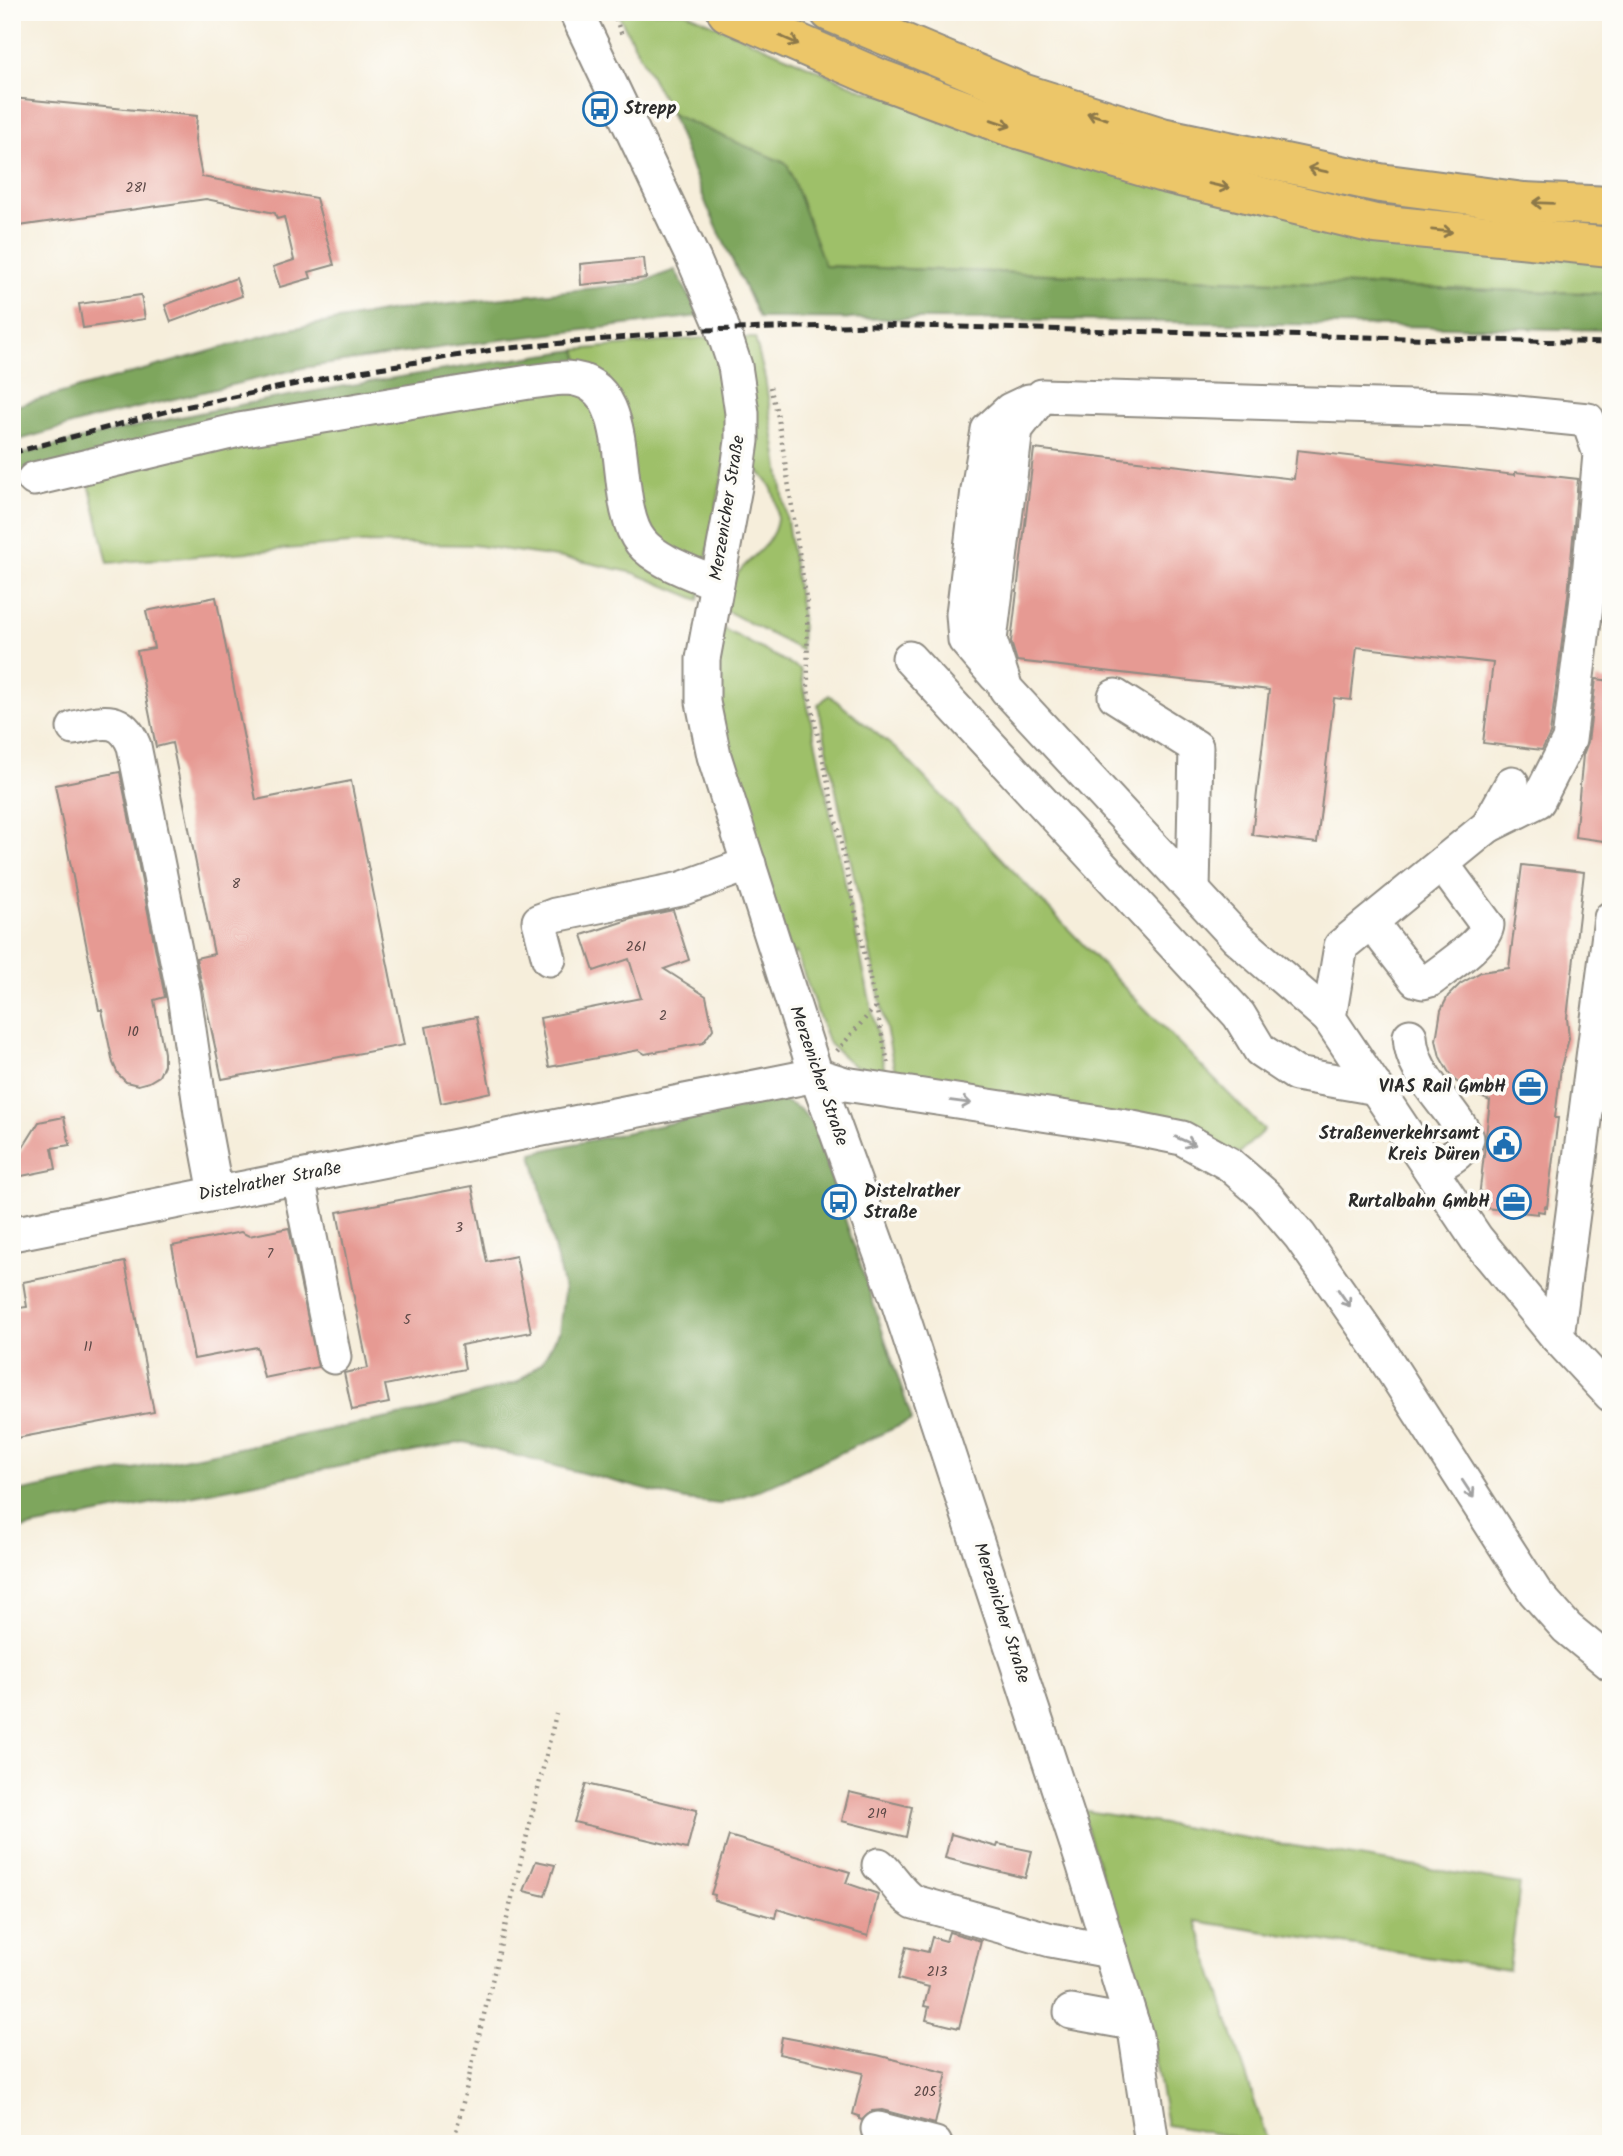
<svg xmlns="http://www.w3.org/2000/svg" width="1623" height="2156" viewBox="0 0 1623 2156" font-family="Kalam,sans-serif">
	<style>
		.green { fill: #9ec069; stroke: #64764a; stroke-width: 2 }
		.forest { fill: #7ea65d; stroke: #546844; stroke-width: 2 }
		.building { fill: #e69a93 }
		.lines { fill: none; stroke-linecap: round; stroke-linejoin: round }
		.minor-casing { stroke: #908c83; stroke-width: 37 }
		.major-casing { stroke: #908c83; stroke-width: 42 }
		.path { stroke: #908c83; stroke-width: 4.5; stroke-dasharray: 2 5; stroke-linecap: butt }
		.minor { stroke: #fff; stroke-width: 33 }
		.major { stroke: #ecc669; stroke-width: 38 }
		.rail { stroke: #2b2b2b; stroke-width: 5; stroke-dasharray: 10 5; stroke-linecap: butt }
		.oneway { stroke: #8c784a }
		.oneway2 { stroke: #a0a0a0 }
		.labels { text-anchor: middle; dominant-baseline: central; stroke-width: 7; stroke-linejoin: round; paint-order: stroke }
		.number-label { font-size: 14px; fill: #5a4745 }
		.poi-label { font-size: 18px; font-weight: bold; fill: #2b2b2b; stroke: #fdfcf7; text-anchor: end }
		.street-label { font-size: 18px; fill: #2b2b2b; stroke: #fdfcf7 }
	</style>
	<rect width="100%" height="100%" fill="#fdfcf7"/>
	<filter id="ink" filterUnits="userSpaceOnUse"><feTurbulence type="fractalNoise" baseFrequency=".0143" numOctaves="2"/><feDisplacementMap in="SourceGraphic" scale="14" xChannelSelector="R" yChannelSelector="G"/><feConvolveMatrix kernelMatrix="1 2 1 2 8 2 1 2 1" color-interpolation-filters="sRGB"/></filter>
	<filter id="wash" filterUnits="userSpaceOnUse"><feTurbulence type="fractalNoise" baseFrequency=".00686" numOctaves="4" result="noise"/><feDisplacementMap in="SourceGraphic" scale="28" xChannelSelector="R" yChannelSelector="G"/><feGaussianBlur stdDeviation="1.57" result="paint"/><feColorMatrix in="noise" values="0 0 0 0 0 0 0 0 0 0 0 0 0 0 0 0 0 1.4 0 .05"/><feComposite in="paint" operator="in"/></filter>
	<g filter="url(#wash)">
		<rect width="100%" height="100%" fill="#f6eedb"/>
		<g class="green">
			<polygon points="617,12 685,12 863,90 1611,265 1611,294 824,266 787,164 671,114"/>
			<polygon points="713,337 730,435 699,600 634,573 576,560 473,545 363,543 108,563 86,471 582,373 576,350"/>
			<path d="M742,338H755L765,378L802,618L801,650L721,608C723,601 723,592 727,587C750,550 792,542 772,489C769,481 758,473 753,462Z"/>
			<polygon points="718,626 800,669 885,1072 854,1066 829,1044 796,952 791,957 719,724"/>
			<polygon points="829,695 902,754 1111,974 1264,1130 1240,1153 894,1079 895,1071 818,705"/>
			<polygon points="1081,1810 1520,1884 1509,1970 1196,1921 1268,2143 1167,2125 1148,2023"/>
		</g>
		<g class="forest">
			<polygon points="671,114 787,164 825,266 1611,294 1611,330 1056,320 759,318 707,206"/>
			<polygon points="675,270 700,316 451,346 302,368 96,418 12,442 12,407 285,330 388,311 639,283"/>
			<path d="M576,350L582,373L87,457L12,476V457C197,407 386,378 576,350Z"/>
			<path d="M777,1100C796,1104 803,1110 814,1126L912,1420L757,1491L720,1504L685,1500L464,1442L12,1531V1493L419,1412L518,1382L542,1362L559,1332L564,1290L532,1153Z"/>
		</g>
		<g id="blocks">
			<g class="building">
				<polygon points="12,98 197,116 195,140 202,177 316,198 334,265 309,272 311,278 280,287 273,267 294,260 284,217 277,219 275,213 206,199 12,227"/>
				<polygon points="644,258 646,278 581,285 580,264"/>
				<polygon points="236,278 242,296 171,322 165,305"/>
				<polygon points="141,295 145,319 83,328 79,304"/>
				<polygon points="1034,449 1294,479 1297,450 1515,475 1515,472 1578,479 1568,596 1550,734 1542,750 1483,743 1493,663 1357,647 1351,700 1334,698 1317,843 1252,835 1269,690 1017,661 1011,642"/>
				<polygon points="216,597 256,800 351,781 404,1045 222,1079 196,958 214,954 172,743 156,747 137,651 154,648 146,611"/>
				<polygon points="1596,679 1611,681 1611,842 1575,837 1583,755 1588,742"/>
				<polygon points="120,772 165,997 154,1000 164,1053 164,1065 159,1076 149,1082 138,1085 126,1082 118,1074 113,1063 102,1010 99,1010 55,785"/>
				<polygon points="1522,865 1584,872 1567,1018 1569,1039 1561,1067 1555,1118 1558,1118 1547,1207 1545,1206 1544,1212 1538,1211 1538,1214 1486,1208 1486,1205 1481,1204 1481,1199 1479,1198 1490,1101 1471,1093 1452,1078 1440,1057 1436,1040 1441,1010 1448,996 1460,984 1481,972 1509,968"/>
				<polygon points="673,910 689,960 664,969 706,996 713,1029 703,1043 645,1054 639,1050 549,1067 540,1018 641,998 629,959 594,971 582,935 631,919"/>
				<polygon points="476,1017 491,1092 441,1103 426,1027"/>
				<polygon points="64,1117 70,1145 52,1148 56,1169 12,1178 12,1165 39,1122"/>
				<polygon points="472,1186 487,1262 516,1256 531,1332 461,1345 465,1369 385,1385 389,1403 352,1410 344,1373 368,1368 337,1212"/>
				<polygon points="289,1228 318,1367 264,1378 257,1347 194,1359 172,1246 241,1232 249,1236"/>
				<polygon points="125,1262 154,1412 12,1439 12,1309 27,1307 23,1282"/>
				<polygon points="586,1784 697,1810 687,1849 574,1822"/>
				<polygon points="849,1792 912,1807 906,1837 842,1821"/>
				<polygon points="951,1834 997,1847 998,1844 1032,1851 1025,1878 945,1858"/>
				<polygon points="729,1836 850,1872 846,1883 878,1894 868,1936 777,1909 775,1918 714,1900 715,1895 711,1894"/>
				<polygon points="536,1861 555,1865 545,1896 524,1891"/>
				<polygon points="949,1932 981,1941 959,2028 926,2020 929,2007 924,2006 929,1987 898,1979 906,1947 928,1952 932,1937 946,1941"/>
				<polygon points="782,2037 877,2055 947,2073 935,2124 882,2110 872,2111 862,2120 859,2119 859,2116 853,2114 863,2073 779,2054"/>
			</g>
		</g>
	</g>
	<g filter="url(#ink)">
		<use href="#blocks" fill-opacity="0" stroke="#908c83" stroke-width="2"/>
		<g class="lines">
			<g class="minor-casing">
				<g id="minor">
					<polyline points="576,12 694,260 720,321 735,366 742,413 742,441 737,476 703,659 703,702 714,756 816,1075 898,1302 1083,1863 1136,2036 1152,2144"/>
					<path d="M34,479L239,430L529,382C541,381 554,378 566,378C641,381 607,500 641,542C656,561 693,573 716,583"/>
					<polyline points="909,658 1239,1015 1260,1050 1296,1074 1377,1088"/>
					<polyline points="996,676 965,640 963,614 978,490 988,430 1010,410 1029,401"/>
					<polyline points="1115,696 1196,747 1193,891"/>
					<path d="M74,728C101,722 121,714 134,746L184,995L201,1113L216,1193"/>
					<polyline points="1512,783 1488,826 1341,946 1329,1018 1476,1238 1557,1337 1611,1395"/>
					<path d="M1371,922L1416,980L1423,982L1430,980C1444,969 1486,942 1487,925L1442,864"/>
					<polyline points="549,959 539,921 555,915 681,889 749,864"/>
					<polyline points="1329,1018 1236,937 1006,689 990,640 1016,429 1042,396 1478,409 1588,420 1600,454 1587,598 1569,740 1538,801 1488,826"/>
					<path d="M1410,1036C1412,1078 1450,1103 1467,1138C1465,1152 1443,1162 1431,1170"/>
					<polyline points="298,1177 334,1357"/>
					<polyline points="12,1234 816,1075 845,1084 1127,1127 1182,1138 1229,1164 1266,1196 1300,1236 1377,1346 1535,1592 1567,1628 1611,1664"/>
					<polyline points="1557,1337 1611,918"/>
					<path d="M879,1865C892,1876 899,1893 914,1902L1051,1940L1110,1951"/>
					<polyline points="1071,2012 1132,2023"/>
					<polyline points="878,2129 935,2144"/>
				</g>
			</g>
			<g class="major-casing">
				<g id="major">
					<polyline points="727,12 878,78 1008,126 1160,172 1375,224 1611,247"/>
					<polyline points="830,12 1025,94 1162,137 1380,183 1524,202 1611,206"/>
				</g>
			</g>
			<g class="path">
				<polyline points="613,12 623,38"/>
				<polyline points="770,387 778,417 807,603 808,690 888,1063"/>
				<polyline points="837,1051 875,1007"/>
				<polyline points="453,2144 556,1714"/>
			</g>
			<use href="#minor" class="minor"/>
			<use href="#major" class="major"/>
			<polyline class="rail" points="12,453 180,408 354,372 499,349 703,330 873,325 1611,343"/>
		</g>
		<defs><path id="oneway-shaft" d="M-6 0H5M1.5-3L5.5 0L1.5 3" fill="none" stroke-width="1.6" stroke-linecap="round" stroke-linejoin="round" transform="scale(1.75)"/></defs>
		<g class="oneway">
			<use href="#oneway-shaft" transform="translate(789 40) rotate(24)"/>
			<use href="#oneway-shaft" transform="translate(1097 116) rotate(-162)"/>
			<use href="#oneway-shaft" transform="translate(1001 123) rotate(19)"/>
			<use href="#oneway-shaft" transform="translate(1318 170) rotate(-168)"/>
			<use href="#oneway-shaft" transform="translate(1219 186) rotate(13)"/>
			<use href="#oneway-shaft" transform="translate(1543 203) rotate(-178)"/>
			<use href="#oneway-shaft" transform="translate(1442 231) rotate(6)"/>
		</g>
		<g class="oneway2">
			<use href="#oneway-shaft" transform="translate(961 1102) rotate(8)"/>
			<use href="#oneway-shaft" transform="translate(1185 1141) rotate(23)"/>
			<use href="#oneway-shaft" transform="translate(1344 1298) rotate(55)"/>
			<use href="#oneway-shaft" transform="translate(1468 1489) rotate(57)"/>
		</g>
	</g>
	<defs>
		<g id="bus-ring" transform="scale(1.75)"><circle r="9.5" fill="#fdfcf7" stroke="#1f6fb2" stroke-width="1.5"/><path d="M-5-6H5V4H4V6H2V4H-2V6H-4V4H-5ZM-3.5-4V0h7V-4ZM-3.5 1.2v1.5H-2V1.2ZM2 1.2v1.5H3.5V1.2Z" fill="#1f6fb2"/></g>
		<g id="office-ring" transform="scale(1.75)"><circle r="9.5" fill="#fdfcf7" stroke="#1f6fb2" stroke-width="1.5"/><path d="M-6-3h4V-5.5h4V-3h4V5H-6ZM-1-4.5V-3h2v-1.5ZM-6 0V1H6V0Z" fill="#1f6fb2"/></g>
		<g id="civic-ring" transform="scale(1.75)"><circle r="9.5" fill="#fdfcf7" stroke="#1f6fb2" stroke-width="1.5"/><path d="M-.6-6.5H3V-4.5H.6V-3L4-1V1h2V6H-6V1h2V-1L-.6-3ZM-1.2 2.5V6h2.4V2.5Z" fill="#1f6fb2"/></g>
	</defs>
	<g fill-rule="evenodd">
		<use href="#bus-ring" x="600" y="109"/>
		<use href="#office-ring" x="1530" y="1087"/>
		<use href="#civic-ring" x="1504" y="1144"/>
		<use href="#bus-ring" x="839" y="1202"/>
		<use href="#office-ring" x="1514" y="1202"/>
	</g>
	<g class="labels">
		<g class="number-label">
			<text x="136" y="188">281</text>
			<text x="236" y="884">8</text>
			<text x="636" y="947">261</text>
			<text x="663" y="1016">2</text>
			<text x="133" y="1032">10</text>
			<text x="459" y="1228">3</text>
			<text x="270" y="1254">7</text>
			<text x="407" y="1320">5</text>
			<text x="88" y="1347">11</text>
			<text x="877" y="1814">219</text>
			<text x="937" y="1972">213</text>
			<text x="925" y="2092">205</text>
		</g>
		<g class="poi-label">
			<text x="624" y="109" text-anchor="start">Strepp</text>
			<text x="1506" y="1087">VIAS Rail GmbH</text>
			<text x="1480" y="1134">Straßenverkehrsamt<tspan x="1480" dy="21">Kreis Düren</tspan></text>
			<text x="864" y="1192" text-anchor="start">Distelrather<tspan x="864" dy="21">Straße</tspan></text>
			<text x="1490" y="1202">Rurtalbahn GmbH</text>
		</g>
		<g class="street-label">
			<text transform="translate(728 508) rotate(-81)">Merzenicher Straße</text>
			<text transform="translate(818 1076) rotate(71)">Merzenicher Straße</text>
			<text transform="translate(270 1182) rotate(-11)">Distelrather Straße</text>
			<text transform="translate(1001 1613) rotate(72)">Merzenicher Straße</text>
		</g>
	</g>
	<rect width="1623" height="2156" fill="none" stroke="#fdfcf7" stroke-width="42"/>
</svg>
